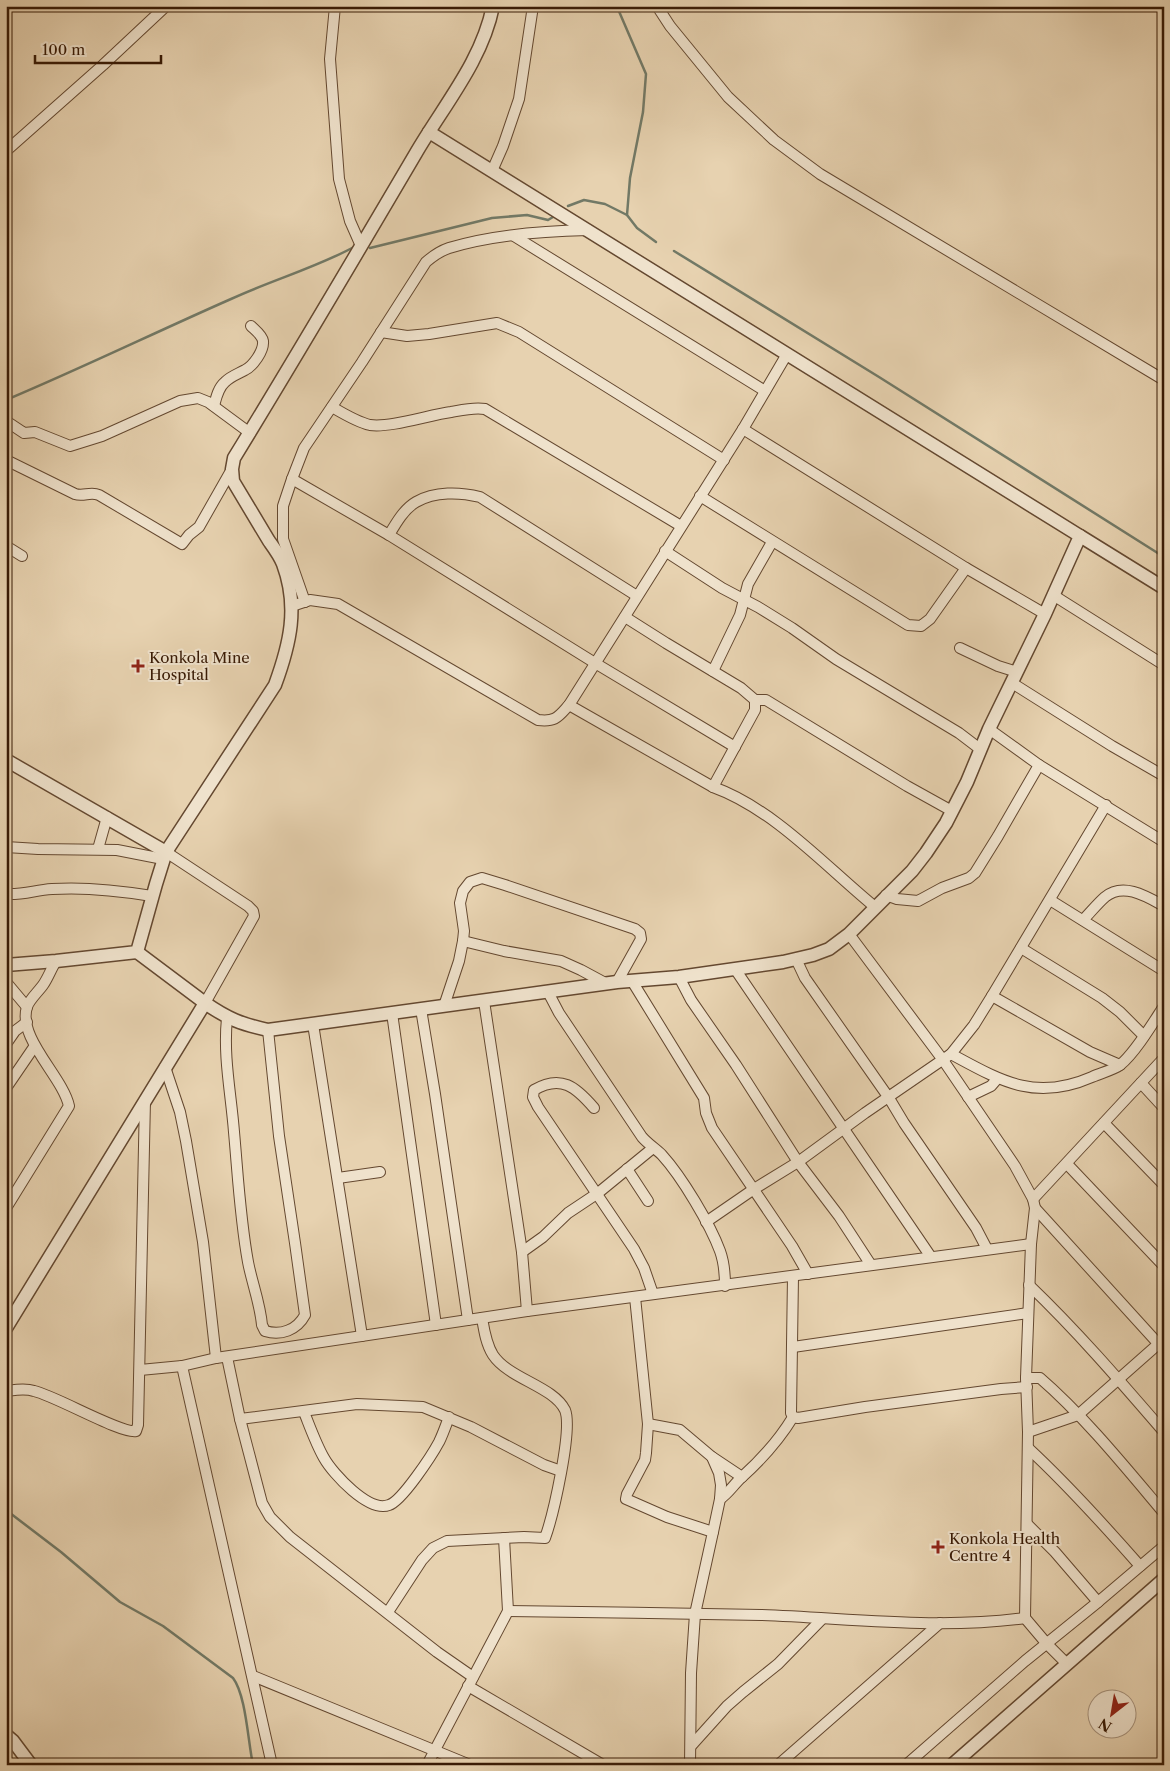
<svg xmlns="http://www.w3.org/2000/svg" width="1170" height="1771" viewBox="0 0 1170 1771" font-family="'Libre Caslon Text',serif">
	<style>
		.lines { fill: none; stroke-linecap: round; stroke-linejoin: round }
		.stream { stroke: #727966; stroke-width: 2.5 }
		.minor-casing { stroke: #644830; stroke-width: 12 }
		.tertiary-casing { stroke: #644830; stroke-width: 15 }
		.minor { stroke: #efe2cc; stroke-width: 10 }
		.tertiary { stroke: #efe2cc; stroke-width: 12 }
		.poi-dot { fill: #8f2418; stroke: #efe2cc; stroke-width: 2 }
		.labels { text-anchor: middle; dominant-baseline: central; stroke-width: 4; stroke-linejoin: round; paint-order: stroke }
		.poi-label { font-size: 15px; fill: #381a05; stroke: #efe2cc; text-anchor: start }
	</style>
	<rect width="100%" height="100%" fill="#e7d2b0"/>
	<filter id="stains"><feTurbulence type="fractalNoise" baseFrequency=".004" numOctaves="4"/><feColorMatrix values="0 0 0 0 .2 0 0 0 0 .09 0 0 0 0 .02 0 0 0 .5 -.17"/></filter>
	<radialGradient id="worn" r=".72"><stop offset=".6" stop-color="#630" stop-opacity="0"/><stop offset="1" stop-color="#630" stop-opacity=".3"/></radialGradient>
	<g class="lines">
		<g class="stream">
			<polyline points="618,9 646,74 643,112 630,178 627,215 637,228 656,242"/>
			<polyline points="568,206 584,200 605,204 627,215"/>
			<polyline points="370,248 492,218 527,215 548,220 553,217"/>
			<polyline points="674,251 879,377 1164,557"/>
			<path d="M6,400C82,368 156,332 231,299C272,280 315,268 354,247"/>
			<path d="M6,1510L61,1552L120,1602L163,1626L233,1678C246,1695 248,1742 253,1765"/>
		</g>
		<g class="minor-casing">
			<g id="minor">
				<polyline points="335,6 330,59 339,179 350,221 361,246"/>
				<polyline points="657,6 670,26 728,97 774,140 820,174 1164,380"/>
				<polyline points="6,151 103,65 166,6"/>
				<polyline points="492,171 503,146 519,99 533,6"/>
				<polyline points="514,236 765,391"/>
				<polyline points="381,332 407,336 429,334 497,323 519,332 724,460"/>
				<path d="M214,406C216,398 218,388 225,382C231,376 238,374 245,370C253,366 264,351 263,341C262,335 255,330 251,326"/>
				<path d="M332,407C344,414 357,422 370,425C390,428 429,415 451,412C462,410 474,407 485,409L681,526"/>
				<polyline points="6,421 24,433 35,432 70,446 102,436 180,401 198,398 208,402 250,433"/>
				<polyline points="743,429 966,568 1045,614"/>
				<path d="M6,460L75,494C84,497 90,491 99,495L182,544L189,535L199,527L232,469"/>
				<polyline points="292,479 389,535 595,663 735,747"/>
				<polyline points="700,496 908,625 921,626 930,619 966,568"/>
				<path d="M389,535C396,523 404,509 416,502C435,491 460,492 480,497L637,596"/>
				<polyline points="6,546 22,556"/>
				<polyline points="665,551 722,588 758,607 792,628 836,659 959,733 980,749"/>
				<polyline points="1053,595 1164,665"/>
				<path d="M305,602L283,539V506L292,479L304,448L362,362L426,262C433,256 440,251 449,248C491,235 544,231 588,230"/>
				<path d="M292,606L310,600L338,604L538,720C556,722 558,717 569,705L743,429L787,354"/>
				<polyline points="625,617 666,643 741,688 755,700 755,710 713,787"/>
				<polyline points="960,648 998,666 1017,672"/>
				<polyline points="713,671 740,615 748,584 772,542"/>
				<polyline points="1012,683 1112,746 1164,776"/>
				<polyline points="755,700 766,700 907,786 952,811"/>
				<path d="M569,705L713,787C774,809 825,866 875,907"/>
				<polyline points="989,729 1039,765 1164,842"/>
				<polyline points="6,847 38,849 117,850 163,859"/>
				<polyline points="98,849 107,817"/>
				<polyline points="166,852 248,906 253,911 254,916 205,1003"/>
				<path d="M6,894C24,895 35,890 52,889C82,887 122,891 152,896"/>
				<polyline points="886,895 897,899 918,901 942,888 969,878 975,873 998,836 1039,765"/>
				<polyline points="1050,900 1164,971"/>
				<path d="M1083,920C1090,913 1097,904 1105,897C1123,882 1146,896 1164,906"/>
				<polyline points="849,934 943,1060 1015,1166 1033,1199 1035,1208 1031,1244 1026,1378 1028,1432 1025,1618 1047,1644 1067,1664"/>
				<polyline points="463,941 504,951 561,961 581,970 607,984"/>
				<polyline points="1021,948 1102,998 1120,1012 1144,1036"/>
				<polyline points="796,959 805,978 889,1098 904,1123 976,1228 987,1249"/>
				<polyline points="735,969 931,1257"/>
				<polyline points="679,977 691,1000 736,1065 798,1162 839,1216 871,1265"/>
				<polyline points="632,981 704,1098 706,1113 712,1128 792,1246 808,1274"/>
				<polyline points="6,982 27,1007"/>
				<path d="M548,992L559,1013L642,1137C648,1144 656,1149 662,1155C682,1177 710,1224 720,1251C724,1262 725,1274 725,1286"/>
				<polyline points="992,996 1090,1052 1120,1065"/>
				<polyline points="484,1001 522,1252 527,1311"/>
				<polyline points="444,1006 459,961 463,941 464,931 460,903 463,891 470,882 482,878 505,885 635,929 640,933 641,939 617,982"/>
				<polyline points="421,1009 435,1094 468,1320"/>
				<polyline points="392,1013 436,1325"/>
				<path d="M227,1018C223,1057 231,1093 234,1132C238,1176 240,1218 248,1262C252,1283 260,1303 262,1325L265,1331C281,1336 297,1330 305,1315L295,1243L279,1136L268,1030"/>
				<polyline points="313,1024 362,1336"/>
				<polyline points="6,1044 15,1031 27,1022"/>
				<path d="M951,1054C1001,1081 1035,1102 1092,1077C1101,1073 1113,1070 1120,1065C1135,1053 1153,1023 1164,1006"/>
				<polyline points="165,1067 180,1112 186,1141 203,1242 216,1358"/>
				<polyline points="1141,1083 1164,1108"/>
				<polyline points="6,1088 34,1047"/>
				<polyline points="968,1097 991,1086 997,1079"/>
				<path d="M594,1108C576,1087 561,1074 534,1090L533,1097L538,1107L634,1249L644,1268L653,1294"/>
				<polyline points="1104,1123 1164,1185"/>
				<polyline points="1067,1164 1164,1266"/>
				<polyline points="627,1169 648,1201"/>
				<polyline points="338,1178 380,1172"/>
				<polyline points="1033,1199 1164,1058"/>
				<path d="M6,1208L69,1106C63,1077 17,1038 27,1007C29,1000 38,992 43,985C48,978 51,969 56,961"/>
				<polyline points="1035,1208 1164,1350"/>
				<polyline points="706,1222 754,1189 798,1162 865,1113 951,1054 974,1025 992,996 1106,805"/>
				<polyline points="522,1252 543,1237 568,1213 598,1193 653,1148"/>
				<polyline points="793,1276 791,1413 793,1417 798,1418 865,1407 1001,1389 1027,1387"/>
				<path d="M1029,1285C1077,1331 1120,1381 1164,1432"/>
				<polyline points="635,1297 648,1424 646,1453 645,1460 627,1494 626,1499 667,1517 713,1532 695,1614 691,1673 690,1765"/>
				<polyline points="793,1347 1028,1313"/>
				<polyline points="227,1357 240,1419 262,1503 270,1517 290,1537 437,1652 473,1677"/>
				<polyline points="182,1366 272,1765"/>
				<polyline points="140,1370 182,1366 216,1358 527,1311 1031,1244"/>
				<path d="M1026,1378H1040C1084,1416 1126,1468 1164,1513"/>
				<path d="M6,1391C15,1390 25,1388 34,1391C56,1396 121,1434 136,1431L138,1425L145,1100"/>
				<path d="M304,1412C310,1427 316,1444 324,1458C333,1474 369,1513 389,1505C402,1501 432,1455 439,1442C443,1434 446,1425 449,1417"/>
				<polyline points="240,1419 357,1404 423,1407 471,1427 544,1465 561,1471"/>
				<polyline points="648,1424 680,1430 712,1457 719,1473 721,1485 720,1499 713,1532"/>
				<polyline points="1028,1432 1078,1415 1164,1339"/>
				<path d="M1028,1448C1068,1485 1104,1525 1140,1566"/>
				<polyline points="712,1457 742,1477"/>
				<path d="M720,1499C729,1493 734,1484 742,1477C762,1459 779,1440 793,1417"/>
				<polyline points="1027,1524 1055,1552 1098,1602"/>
				<path d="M508,1611C592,1612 677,1613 761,1615C848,1618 938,1630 1025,1618"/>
				<path d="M388,1612L422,1560L433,1548L447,1541L524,1537L545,1538C553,1516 573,1429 565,1410C553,1386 509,1379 493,1355C486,1344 484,1330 482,1318"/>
				<polyline points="253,1676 470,1765"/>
				<polyline points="468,1686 603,1765"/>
				<polyline points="691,1746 727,1706 743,1692 778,1664 822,1619"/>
				<polyline points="427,1765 508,1611 504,1538"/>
				<polyline points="778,1765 940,1623"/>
				<polyline points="906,1765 1025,1661 1098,1602 1164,1546"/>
			</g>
		</g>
		<g class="tertiary-casing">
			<g id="tertiary">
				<polyline points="1080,536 1164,588"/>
				<polyline points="6,760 166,852"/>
				<polyline points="137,952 205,1003"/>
				<path d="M6,965L56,961L137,952L156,884L166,852L275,685C290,644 299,607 283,564C280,556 274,548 269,541C257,521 245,501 233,481L232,469L234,458C296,357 356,255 416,153C444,105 482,61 493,6"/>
				<path d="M6,1328L205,1003C228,1019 241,1024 268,1030L617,982L679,977L783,962L813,955L829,949L849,934L912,871L926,853L946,823L967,782L989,729L1045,614L1080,536L429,132"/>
				<polyline points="6,1735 13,1741 31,1765"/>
				<polyline points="952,1765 1164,1579"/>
			</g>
		</g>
		<use href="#minor" class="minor"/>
		<use href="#tertiary" class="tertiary"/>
	</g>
	<g class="poi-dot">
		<path d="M135.5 658.5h5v5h5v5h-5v5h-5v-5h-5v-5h5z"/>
		<path d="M935.5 1539.5h5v5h5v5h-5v5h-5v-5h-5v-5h5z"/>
	</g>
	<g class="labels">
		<g class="poi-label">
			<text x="149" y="657">Konkola Mine<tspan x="149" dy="17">Hospital</tspan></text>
			<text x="949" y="1538">Konkola Health<tspan x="949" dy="17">Centre 4</tspan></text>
		</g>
	</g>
	<rect width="1170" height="1771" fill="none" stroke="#e7d2b0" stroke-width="25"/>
	<rect x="8" y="8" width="1155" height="1756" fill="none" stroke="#381a05" stroke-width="2.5"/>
	<rect x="12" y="12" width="1145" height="1746" fill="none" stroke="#381a05"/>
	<g transform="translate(1112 1714) rotate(211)"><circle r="24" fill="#efe2cc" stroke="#a6927c"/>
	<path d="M0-4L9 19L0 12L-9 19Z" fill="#8f2418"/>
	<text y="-8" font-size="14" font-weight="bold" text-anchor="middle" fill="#381a05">N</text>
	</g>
	<path d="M35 55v8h126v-8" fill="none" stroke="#381a05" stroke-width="2.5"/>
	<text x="42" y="55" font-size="15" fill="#381a05" stroke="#efe2cc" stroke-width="4" paint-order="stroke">100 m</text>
	<rect width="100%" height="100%" filter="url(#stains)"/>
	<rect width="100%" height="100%" fill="url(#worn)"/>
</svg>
